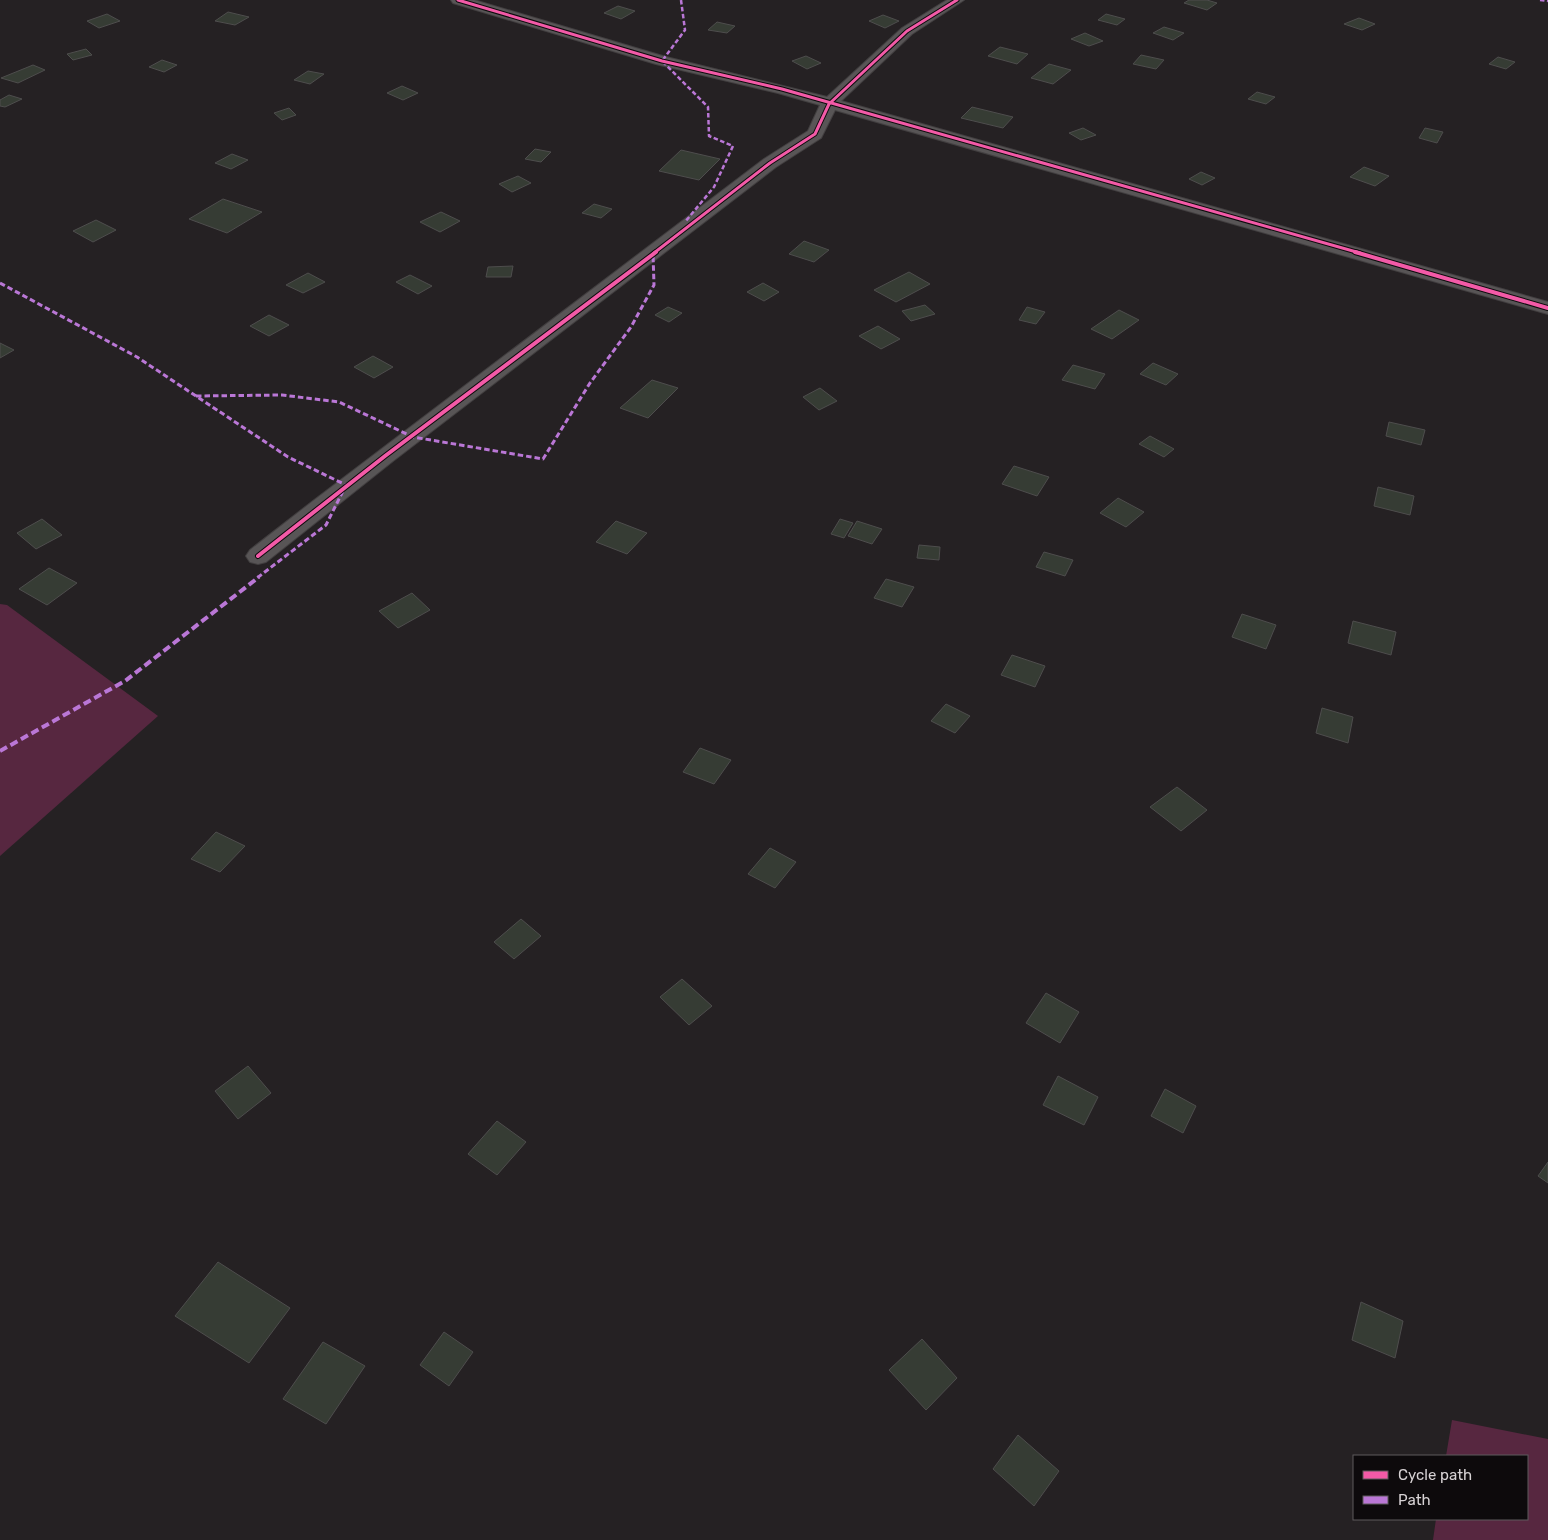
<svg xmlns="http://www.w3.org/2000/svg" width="1548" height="1540" viewBox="0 0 1548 1540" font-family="Rubik,sans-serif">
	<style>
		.green { fill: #572740 }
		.building { fill: #363c34; stroke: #4e4d4d }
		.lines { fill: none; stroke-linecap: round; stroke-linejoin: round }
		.street-casing { stroke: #423f40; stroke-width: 2 }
		.street { fill: #585556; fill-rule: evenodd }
		.quiet-far2 { stroke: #ba77d6; stroke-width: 2.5; stroke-dasharray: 4.5 2.5; stroke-linecap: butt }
		.quiet-far1 { stroke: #ba77d6; stroke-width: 3; stroke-dasharray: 5.5 3; stroke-linecap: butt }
		.quiet { stroke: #ba77d6; stroke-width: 4; stroke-dasharray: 8 4; stroke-linecap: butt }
		.cycleway-far1-casing { stroke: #0d0a0c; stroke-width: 5 }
		.cycleway-casing { stroke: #0d0a0c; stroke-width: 6 }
		.cycleway-far1 { stroke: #f35aa7; stroke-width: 3 }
		.cycleway { stroke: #f35aa7; stroke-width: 4 }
	</style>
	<rect width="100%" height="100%" fill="#252123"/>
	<g class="green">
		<polygon points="0,604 7,605 158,716 0,856"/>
		<polygon points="1452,1420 1548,1439 1548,1540 1433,1540 1436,1519 1527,1519 1527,1456 1446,1456"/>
	</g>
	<g class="building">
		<polygon points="1189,0 1207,0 1217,3 1207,10 1184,3"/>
		<polygon points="618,6 635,11 621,19 604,13"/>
		<polygon points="228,12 249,17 235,25 215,21"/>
		<polygon points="107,14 120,21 99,28 87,21"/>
		<polygon points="1106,14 1125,19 1117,25 1098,20"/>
		<polygon points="883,15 899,21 885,28 869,21"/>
		<polygon points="1359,18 1375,24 1362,30 1344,24"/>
		<polygon points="717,22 735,26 727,33 708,30"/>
		<polygon points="1164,27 1184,33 1173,40 1153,33"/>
		<polygon points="1085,33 1103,41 1089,46 1071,39"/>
		<polygon points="1000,47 1028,54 1017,64 988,56"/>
		<polygon points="86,49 92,55 73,60 67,54"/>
		<polygon points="1141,55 1164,60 1156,69 1133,64"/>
		<polygon points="806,56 821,63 807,69 792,61"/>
		<polygon points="1498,57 1515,62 1506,69 1489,64"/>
		<polygon points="162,60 177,65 164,72 149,67"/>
		<polygon points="1049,64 1071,70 1053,84 1031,78"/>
		<polygon points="33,65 45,70 18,83 1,78"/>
		<polygon points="308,71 324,74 310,84 294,80"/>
		<polygon points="402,86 418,93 403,100 387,93"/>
		<polygon points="1257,92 1275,97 1266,104 1248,99"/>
		<polygon points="9,95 22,99 5,107 0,106 0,100"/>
		<polygon points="972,107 1013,117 1003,128 961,118"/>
		<polygon points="289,108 296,115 282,120 274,113"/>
		<polygon points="1083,128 1096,135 1081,140 1069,133"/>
		<polygon points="1425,128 1443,132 1437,143 1419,138"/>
		<polygon points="535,149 551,152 541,162 525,159"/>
		<polygon points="681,150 720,159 699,180 659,171"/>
		<polygon points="232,154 248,160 231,169 215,163"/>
		<polygon points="1364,167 1389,176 1375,186 1350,177"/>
		<polygon points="1201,172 1215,178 1202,185 1189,179"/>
		<polygon points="518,176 531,183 512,192 499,184"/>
		<polygon points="223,199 262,212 227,233 189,219"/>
		<polygon points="594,204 612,209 601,218 582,213"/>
		<polygon points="441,212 460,221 440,232 420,222"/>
		<polygon points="96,220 116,230 93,242 73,231"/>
		<polygon points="804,241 829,250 814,262 789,254"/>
		<polygon points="513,266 511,277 486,277 488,267"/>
		<polygon points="909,272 930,284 896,302 874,290"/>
		<polygon points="308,273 325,282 303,293 286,285"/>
		<polygon points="410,275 432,286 418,294 396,282"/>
		<polygon points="763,283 779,292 764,301 747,292"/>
		<polygon points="925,305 935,314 911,321 902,311"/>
		<polygon points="668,307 682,313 669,322 655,315"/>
		<polygon points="1027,307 1045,312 1036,324 1019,320"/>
		<polygon points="1119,310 1139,320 1112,339 1091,329"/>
		<polygon points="269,315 289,325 269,336 250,326"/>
		<polygon points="878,326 900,339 881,349 859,336"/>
		<polygon points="0,343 14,350 0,358"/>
		<polygon points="373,356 393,367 374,378 354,367"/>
		<polygon points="1153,363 1178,374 1166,385 1140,374"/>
		<polygon points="1073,365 1105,374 1095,389 1062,380"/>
		<polygon points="652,380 678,388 648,418 620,408"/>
		<polygon points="820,388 837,401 819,410 803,397"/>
		<polygon points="1389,422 1425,430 1421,445 1386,436"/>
		<polygon points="1150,436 1174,449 1164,457 1139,444"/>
		<polygon points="1014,466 1049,477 1037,496 1002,484"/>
		<polygon points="1378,487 1414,496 1410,515 1374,506"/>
		<polygon points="1118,498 1144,512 1126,527 1100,513"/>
		<polygon points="42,519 62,535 36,549 17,533"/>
		<polygon points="840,519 853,523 844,538 831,534"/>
		<polygon points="616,521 647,533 627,554 596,542"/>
		<polygon points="857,521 882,529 872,544 848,536"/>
		<polygon points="919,545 940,547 939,560 917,558"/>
		<polygon points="1044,552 1073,560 1065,576 1036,567"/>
		<polygon points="49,568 77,583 47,605 19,589"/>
		<polygon points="886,579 914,587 902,607 874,598"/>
		<polygon points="412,593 430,610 398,628 379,611"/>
		<polygon points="1242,614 1276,625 1266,649 1232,637"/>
		<polygon points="1353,621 1396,632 1391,655 1348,643"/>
		<polygon points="1012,655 1045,666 1035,687 1001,675"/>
		<polygon points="946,704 970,716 955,733 931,721"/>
		<polygon points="1322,708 1353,717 1348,743 1316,733"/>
		<polygon points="700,748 731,760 714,784 683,772"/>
		<polygon points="1177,787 1207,810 1181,831 1150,807"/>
		<polygon points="216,832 245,846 220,872 191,859"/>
		<polygon points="770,848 796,862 775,888 748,874"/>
		<polygon points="521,919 541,936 514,959 494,942"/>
		<polygon points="682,979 712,1006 689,1025 660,997"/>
		<polygon points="1046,993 1079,1012 1060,1043 1026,1023"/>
		<polygon points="248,1066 271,1093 238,1119 215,1091"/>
		<polygon points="1058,1076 1098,1097 1084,1125 1043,1105"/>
		<polygon points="1165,1089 1196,1106 1183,1133 1151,1116"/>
		<polygon points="497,1121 526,1142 497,1175 468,1154"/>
		<polygon points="1548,1162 1548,1183 1538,1176"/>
		<polygon points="218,1262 290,1308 249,1363 175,1316"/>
		<polygon points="1361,1302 1403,1321 1395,1358 1352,1340"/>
		<polygon points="444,1332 473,1352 449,1386 420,1365"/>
		<polygon points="922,1339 957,1378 926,1410 889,1370"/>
		<polygon points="323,1342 365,1366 326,1424 283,1399"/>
		<polygon points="1018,1435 1059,1471 1034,1506 993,1469"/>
	</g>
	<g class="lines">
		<g class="street-casing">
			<polygon id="street" points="451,0 474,0 666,57 827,97 902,28 947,0 964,0 912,34 841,101 1548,302 1548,314 835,110 821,138 776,167 393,461 266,562 258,564 250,562 246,556 250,550 313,501 764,159 808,131 820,105 778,93 656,64 453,3"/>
		</g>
		<use href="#street" class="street"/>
		<g class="quiet-far2">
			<polyline points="681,0 685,30 662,61 708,107 709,136 733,146 714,187 685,222"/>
			<polyline points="1540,0 1548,1"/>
		</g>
		<g class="quiet-far1">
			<polyline points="0,283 137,357 288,457 346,485 326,525 257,578"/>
			<polyline points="196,396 282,395 339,402 413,437 543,459 590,383 631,327 654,285 653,254"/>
		</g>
		<polyline class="quiet" points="0,751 125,681 259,577"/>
		<g class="cycleway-far1-casing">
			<g id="cycleway-far1">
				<polyline points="458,0 662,61 782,89 1360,253"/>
				<polyline points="654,253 770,163 815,134 829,104 907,31 957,0"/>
			</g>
		</g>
		<g class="cycleway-casing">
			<g id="cycleway">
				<polyline points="1355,252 1548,308"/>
				<polyline points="258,556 385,456 656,252"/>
			</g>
		</g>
		<use href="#cycleway-far1" class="cycleway-far1"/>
		<use href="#cycleway" class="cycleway"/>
	</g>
	<rect x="1353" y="1455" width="175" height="65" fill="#0d0a0c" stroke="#5e5a5c"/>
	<rect x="1363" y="1471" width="25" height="8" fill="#f35aa7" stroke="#5e5a5c"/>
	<text x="1398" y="1480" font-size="15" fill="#d7d2d4">Cycle path</text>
	<rect x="1363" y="1496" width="25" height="8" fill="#ba77d6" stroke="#5e5a5c"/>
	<text x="1398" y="1505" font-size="15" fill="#d7d2d4">Path</text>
</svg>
